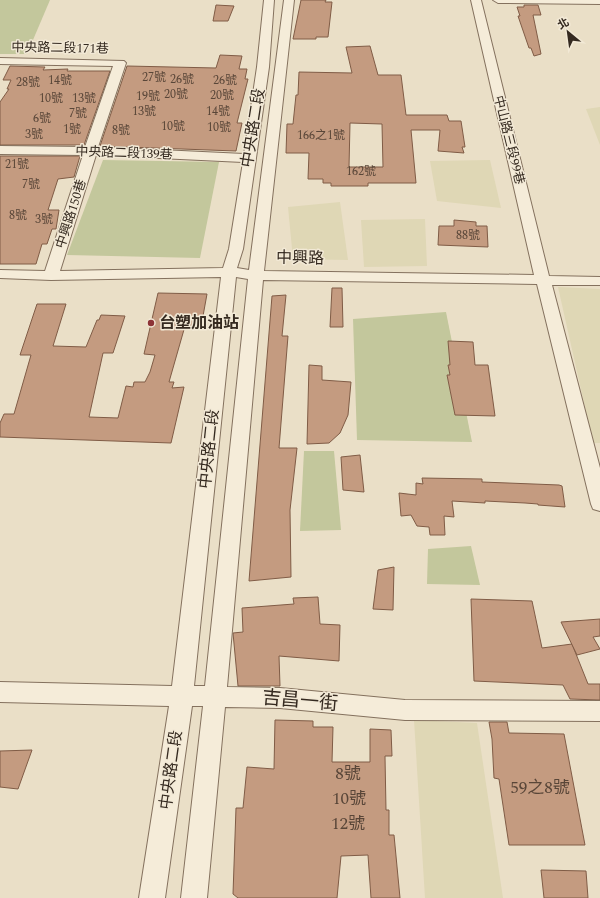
<svg xmlns="http://www.w3.org/2000/svg" width="600" height="898" viewBox="0 0 600 898" font-family="Spectral,'Noto Sans TC',serif">
	<style>
		.farmland { fill: #dfd7b5 }
		.green { fill: #c3c79c }
		.building { fill: #c49b80; stroke: #805c46; fill-rule: evenodd }
		.lines { fill: none; stroke-linecap: round; stroke-linejoin: round }
		.minor-casing { stroke: #84715e; stroke-width: 2 }
		.minor { fill: #f5ecd9; fill-rule: evenodd }
		.poi-dot { fill: #8d3437; stroke: #f2e9d6; stroke-width: 1.5 }
		.labels { text-anchor: middle; dominant-baseline: central; stroke-width: 3; stroke-linejoin: round; paint-order: stroke }
		.far-number-label { font-size: 12px; fill: #594638 }
		.far-street-label { font-size: 13px; fill: #352a20; stroke: #f2e9d6 }
		.street-label { font-size: 16px; fill: #352a20; stroke: #f2e9d6 }
		.poi-label { font-size: 16px; font-weight: bold; fill: #352a20; stroke: #f2e9d6; text-anchor: start }
		.near-number-label { font-size: 17px; fill: #594638 }
		.near-street-label { font-size: 19px; fill: #352a20; stroke: #f2e9d6 }
	</style>
	<rect width="100%" height="100%" fill="#eadfc7"/>
	<g class="farmland">
		<polygon points="600,107 600,145 586,109"/>
		<polygon points="490,160 501,208 437,201 430,161"/>
		<polygon points="340,202 348,260 293,259 288,207"/>
		<polygon points="425,219 427,266 364,267 361,220"/>
		<polygon points="558,287 600,289 600,443 593,443"/>
		<polygon points="414,720 477,723 503,898 425,898"/>
	</g>
	<g class="green">
		<polygon points="0,0 50,0 27,54 0,54"/>
		<polygon points="103,160 219,162 200,258 67,255"/>
		<polygon points="446,312 472,442 357,440 353,319"/>
		<polygon points="304,451 334,451 341,530 300,531"/>
		<polygon points="471,546 480,585 427,584 428,549"/>
	</g>
	<g class="building">
		<polygon points="301,0 326,0 325,2 332,2 328,37 316,37 316,39 293,39"/>
		<polygon points="216,5 234,6 228,21 213,21"/>
		<polygon points="524,5 538,5 541,15 533,15 541,54 534,56 531,48 529,48 518,16 520,16 517,7 524,7"/>
		<path d="M370,46L378,75H401L406,115H447L449,121H461L465,147H462L464,153L438,151L440,130H411L416,183H368V186H331V183H323V179H308L309,153H286L287,124H293L296,95H298L299,72L352,73L346,47ZM350,123L382,124L383,167H349Z"/>
		<polygon points="220,55 242,56 239,69 247,69 245,79 248,79 237,123 242,123 236,151 100,146 127,66 216,68"/>
		<polygon points="10,66 45,67 43,70 68,69 67,71 110,71 84,145 0,145 0,102 9,89 7,89 11,80 3,80"/>
		<polygon points="0,156 80,156 74,177 58,179 48,210 59,210 56,229 52,229 47,244 42,244 36,264 0,264"/>
		<polygon points="454,220 476,222 476,226 487,226 488,247 438,245 439,226 454,226"/>
		<polygon points="332,288 342,288 343,327 330,327"/>
		<polygon points="158,293 207,294 201,327 185,326 169,382 174,382 172,388 184,387 171,443 0,437 0,423 4,414 14,414 31,355 20,355 37,304 66,304 53,346 86,347 97,320 99,320 101,315 125,316 113,353 103,353 89,417 118,418 126,386 133,387 134,382 145,382 150,372 155,355 144,354"/>
		<polygon points="286,295 282,336 288,336 279,448 297,448 290,510 291,577 249,581 272,296"/>
		<polygon points="448,341 473,342 475,365 488,365 495,416 455,415 447,375 450,375 448,365 450,365"/>
		<polygon points="309,365 322,366 322,380 351,382 348,415 340,433 329,443 307,444"/>
		<polygon points="360,455 364,492 343,490 341,457"/>
		<polygon points="422,478 482,479 482,482 559,485 562,486 565,507 538,505 538,504 525,503 485,501 485,503 452,501 454,517 444,516 445,535 430,535 429,527 417,526 411,515 401,516 399,493 416,495 416,483 423,484"/>
		<polygon points="394,567 393,610 373,609 378,570"/>
		<polygon points="318,597 320,624 340,625 339,661 279,656 280,686 238,686 233,633 243,632 242,608 294,604 293,598"/>
		<polygon points="471,599 532,601 542,648 572,644 588,684 600,684 600,700 570,699 563,685 474,681"/>
		<polygon points="600,619 600,636 593,637 600,649 577,655 561,622"/>
		<polygon points="275,720 313,721 313,727 333,727 332,762 370,762 370,729 391,730 392,756 385,756 386,810 389,810 389,835 394,835 400,898 371,898 368,855 341,856 337,898 238,898 233,894 236,808 243,808 247,767 274,769"/>
		<polygon points="489,722 507,722 509,733 564,734 585,845 509,845 499,779 494,778 492,739"/>
		<polygon points="32,750 18,789 0,787 0,751"/>
		<polygon points="541,870 586,871 588,898 544,898"/>
	</g>
	<g class="lines">
		<g class="minor-casing">
			<g id="minor">
				<path d="M264,0H274L269,67L243,249L237,268L249,270L284,0H294L264,271L534,275L471,0H481L549,276L600,277V285H552L600,468V511L593,509L591,504L537,284L263,280L227,687L280,688L405,700L600,701V721L405,720L280,708L225,707L207,898H181L203,706H192L165,898H139L169,706L0,702V682L172,686L221,277L51,280L0,278V270L45,271L83,155L0,154V146L85,147L113,66L0,64V58L124,61L126,63L98,147L244,154L257,67ZM96,155L243,162L229,249L223,268L60,271ZM236,277L248,279L205,686H194Z"/>
				<polygon points="493,0 600,0 600,4 498,3"/>
			</g>
		</g>
		<use href="#minor" class="minor"/>
	</g>
	<circle class="poi-dot" cx="151" cy="323" r="4"/>
	<g class="labels">
		<g class="far-number-label">
			<text x="154" y="77">27號</text>
			<text x="182" y="79">26號</text>
			<text x="60" y="80">14號</text>
			<text x="225" y="80">26號</text>
			<text x="28" y="82">28號</text>
			<text x="176" y="94">20號</text>
			<text x="222" y="95">20號</text>
			<text x="148" y="96">19號</text>
			<text x="51" y="98">10號</text>
			<text x="84" y="98">13號</text>
			<text x="144" y="111">13號</text>
			<text x="218" y="111">14號</text>
			<text x="78" y="113">7號</text>
			<text x="42" y="118">6號</text>
			<text x="173" y="126">10號</text>
			<text x="219" y="127">10號</text>
			<text x="72" y="129">1號</text>
			<text x="121" y="130">8號</text>
			<text x="34" y="134">3號</text>
			<text x="321" y="135">166之1號</text>
			<text x="17" y="164">21號</text>
			<text x="361" y="171">162號</text>
			<text x="31" y="184">7號</text>
			<text x="18" y="215">8號</text>
			<text x="44" y="219">3號</text>
			<text x="468" y="235">88號</text>
		</g>
		<g class="far-street-label">
			<text transform="translate(60 48) rotate(1)">中央路二段171巷</text>
			<text transform="translate(509 140) rotate(76)">中山路三段99巷</text>
			<text transform="translate(124 153) rotate(2)">中央路二段139巷</text>
			<text transform="translate(71 214) rotate(-72)">中興路150巷</text>
		</g>
		<g class="street-label">
			<text transform="translate(253 128) rotate(-81)">中央路二段</text>
			<text transform="translate(300 258) rotate(1)">中興路</text>
			<text transform="translate(209 449) rotate(-84)">中央路二段</text>
			<text transform="translate(171 770) rotate(-82)">中央路二段</text>
		</g>
		<g class="poi-label">
			<text x="159" y="323">台塑加油站</text>
		</g>
		<g class="near-number-label">
			<text x="348" y="774">8號</text>
			<text x="540" y="788">59之8號</text>
			<text x="349" y="799">10號</text>
			<text x="348" y="824">12號</text>
		</g>
		<g class="near-street-label">
			<text transform="translate(300 701) rotate(5)">吉昌一街</text>
		</g>
	</g>
	<g transform="translate(568 32) rotate(331)" stroke="#f2e9d6" stroke-width="3" paint-order="stroke">
	<path d="M0-3L7 15L0 10L-7 15Z" fill="#352a20"/>
	<text y="-6" font-size="11" font-weight="bold" text-anchor="middle" fill="#352a20">北</text>
	</g>
</svg>
